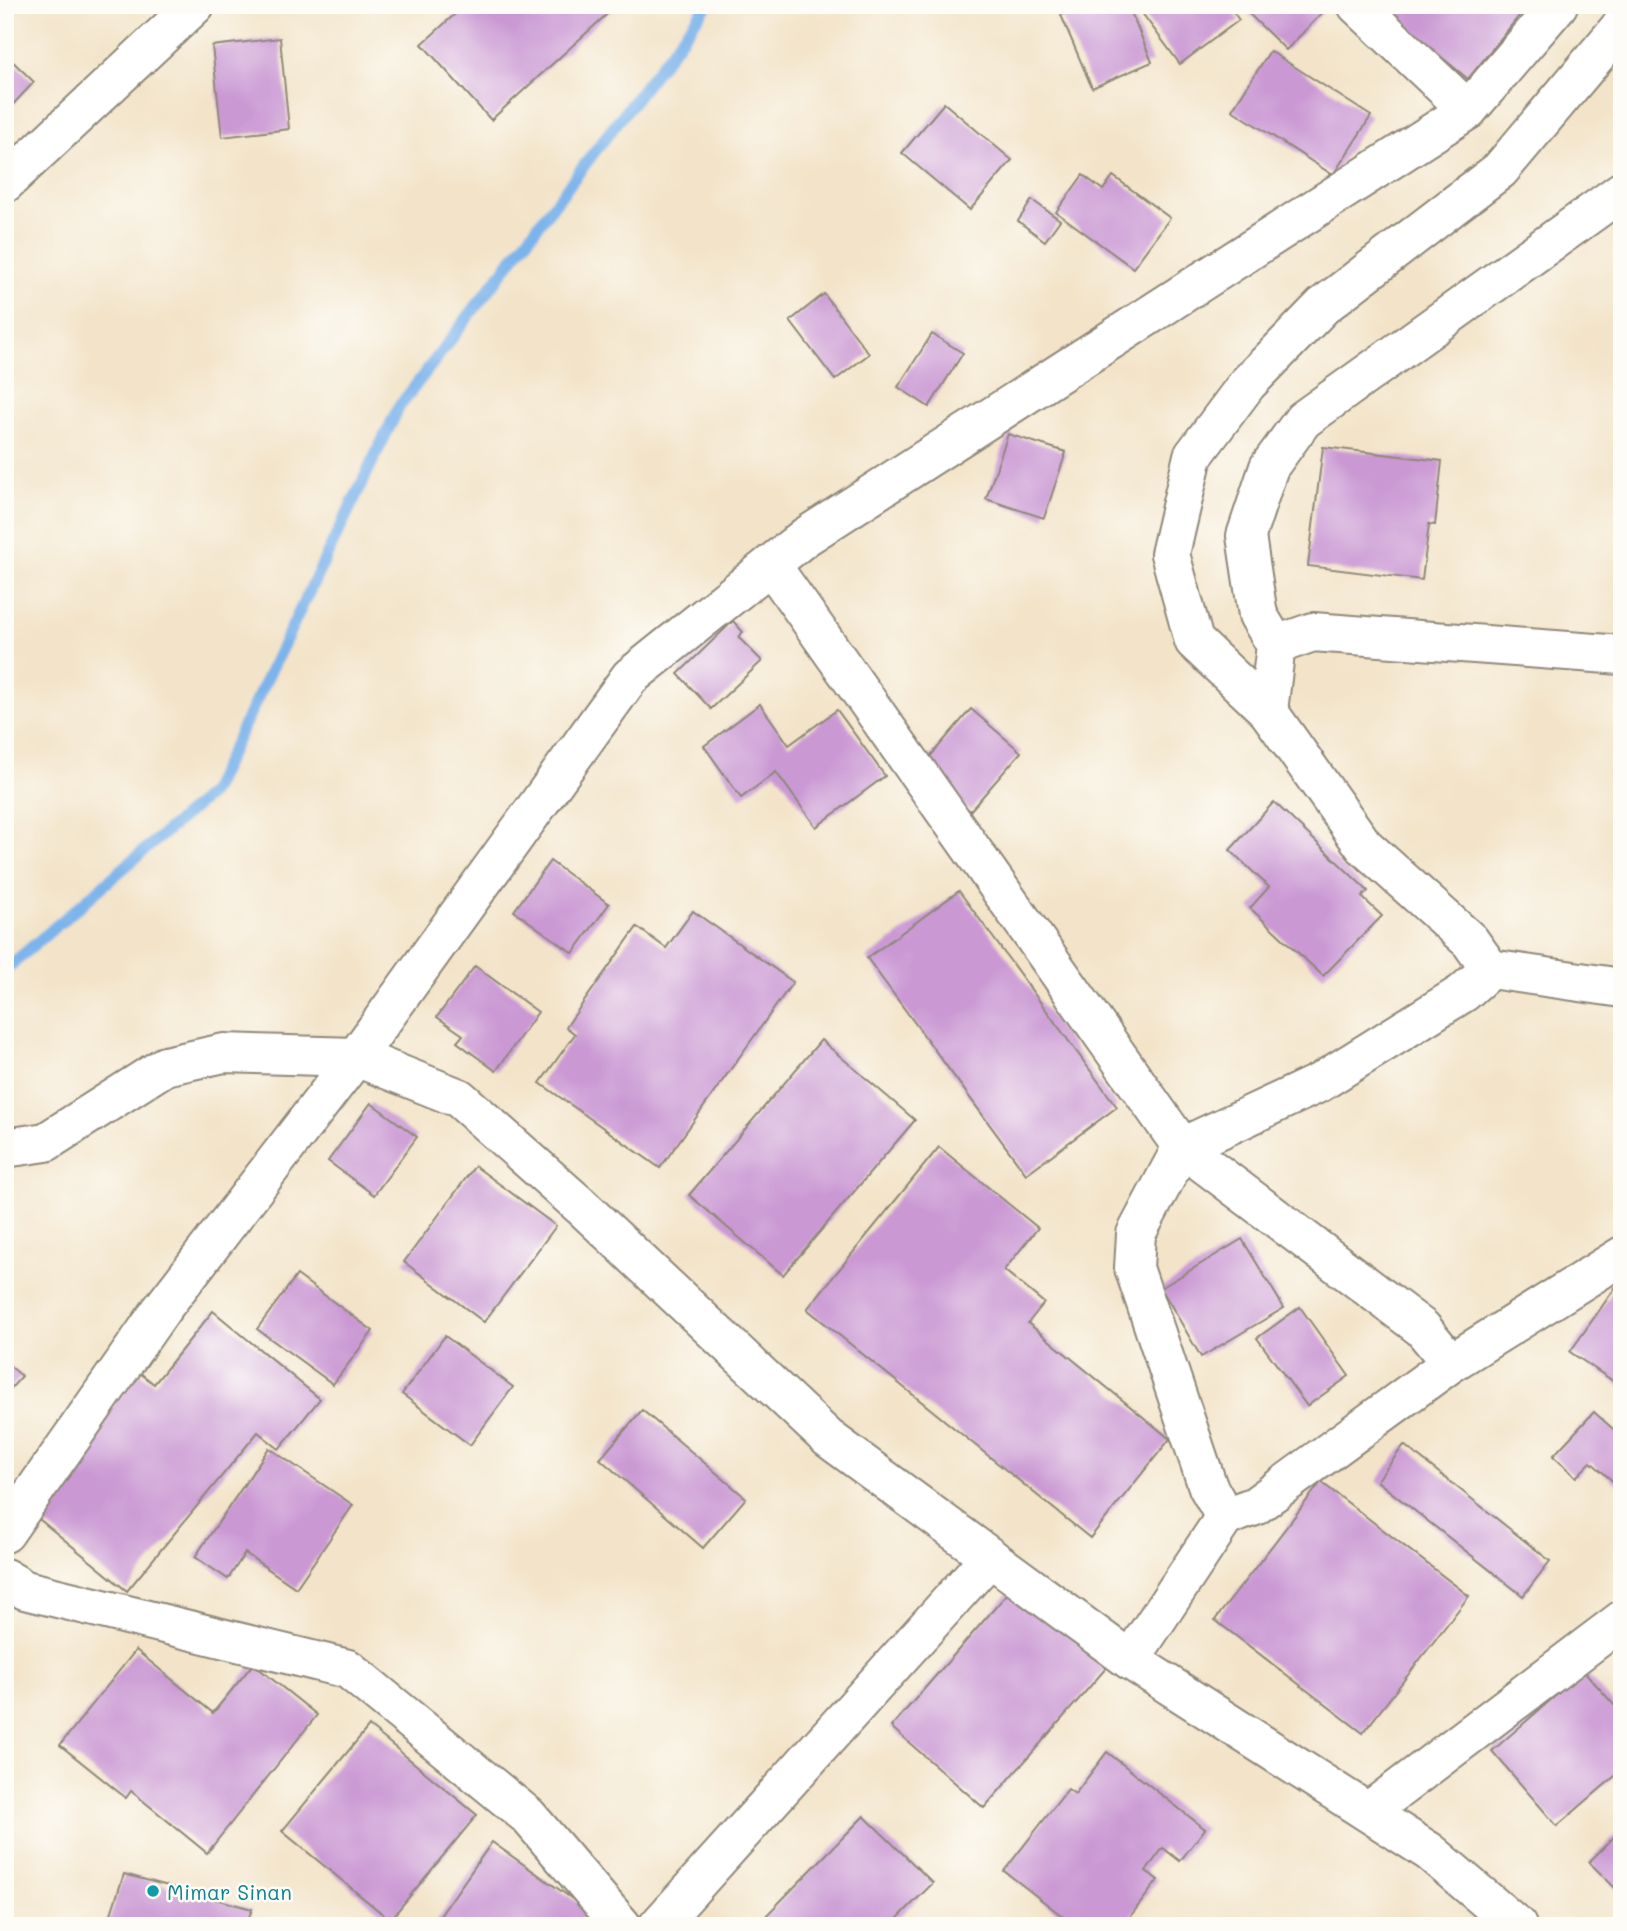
<svg xmlns="http://www.w3.org/2000/svg" width="1627" height="1931" viewBox="0 0 1627 1931" font-family="Mali,sans-serif">
	<style>
		.lines { fill: none; stroke-linecap: round; stroke-linejoin: round }
		.stream { stroke: #7cb3eb; stroke-width: 12 }
		.building { fill: #ca99d4 }
		.street-casing { stroke: #8f887a; stroke-width: 42 }
		.secondary-casing { stroke: #8f887a; stroke-width: 42 }
		.street { stroke: #fff; stroke-width: 38 }
		.secondary { stroke: #fff; stroke-width: 38 }
		.culture-dot { fill: #0f9aa8; stroke: #fdfcf7; stroke-width: 2.5 }
		.labels { text-anchor: middle; dominant-baseline: central; stroke-width: 5; stroke-linejoin: round; paint-order: stroke }
		.culture-label { font-size: 21px; fill: #0d838f; stroke: #fdfcf7; text-anchor: start }
	</style>
	<rect width="100%" height="100%" fill="#fdfcf7"/>
	<filter id="ink" filterUnits="userSpaceOnUse"><feTurbulence type="fractalNoise" baseFrequency=".0143" numOctaves="2"/><feDisplacementMap in="SourceGraphic" scale="14" xChannelSelector="R" yChannelSelector="G"/><feConvolveMatrix kernelMatrix="1 2 1 2 8 2 1 2 1" color-interpolation-filters="sRGB"/></filter>
	<filter id="wash" filterUnits="userSpaceOnUse"><feTurbulence type="fractalNoise" baseFrequency=".00686" numOctaves="4" result="noise"/><feDisplacementMap in="SourceGraphic" scale="28" xChannelSelector="R" yChannelSelector="G"/><feGaussianBlur stdDeviation="1.57" result="paint"/><feColorMatrix in="noise" values="0 0 0 0 0 0 0 0 0 0 0 0 0 0 0 0 0 1.4 0 .05"/><feComposite in="paint" operator="in"/></filter>
	<g filter="url(#wash)">
		<rect width="100%" height="100%" fill="#f3e4c9"/>
		<g class="lines">
			<polyline class="stream" points="5,970 211,793 399,407 707,5"/>
		</g>
		<g id="blocks">
			<g class="building">
				<polygon points="465,5 617,5 491,120 422,44"/>
				<polygon points="1085,5 1128,5 1152,62 1092,88 1061,15"/>
				<polygon points="1136,5 1228,5 1239,20 1180,64"/>
				<polygon points="1240,5 1330,5 1286,50"/>
				<polygon points="1379,5 1528,5 1468,79"/>
				<polygon points="280,38 289,129 222,137 212,46"/>
				<polygon points="1270,51 1371,116 1333,175 1232,110"/>
				<polygon points="5,54 34,82 5,113"/>
				<polygon points="944,103 1012,160 970,210 902,153"/>
				<polygon points="1083,175 1103,190 1113,176 1170,218 1133,268 1056,212"/>
				<polygon points="1032,200 1060,220 1045,241 1018,221"/>
				<polygon points="824,294 869,354 835,380 790,321"/>
				<polygon points="932,334 963,353 929,407 898,387"/>
				<polygon points="1008,434 1066,452 1044,518 986,499"/>
				<polygon points="1323,447 1442,461 1435,525 1429,524 1422,580 1308,566"/>
				<polygon points="733,621 743,632 738,637 762,661 711,709 678,674"/>
				<polygon points="760,704 789,745 837,710 885,776 816,827 776,772 741,798 704,746"/>
				<polygon points="971,709 1021,752 970,811 920,768"/>
				<polygon points="1274,802 1368,891 1362,897 1382,916 1323,976 1250,908 1269,887 1230,850"/>
				<polygon points="550,861 609,904 573,953 514,911"/>
				<polygon points="959,891 1117,1107 1026,1174 867,958"/>
				<polygon points="693,911 793,982 660,1168 540,1083 575,1034 566,1027 637,927 666,948"/>
				<polygon points="475,966 538,1012 496,1071 457,1042 463,1035 437,1017"/>
				<polygon points="821,1040 915,1120 783,1275 689,1195"/>
				<polygon points="371,1103 417,1137 374,1195 328,1161"/>
				<polygon points="939,1147 1038,1228 1004,1270 1044,1303 1028,1323 1170,1439 1090,1538 807,1309"/>
				<polygon points="475,1166 556,1226 484,1322 404,1262"/>
				<polygon points="1242,1239 1284,1308 1201,1357 1161,1288"/>
				<polygon points="297,1275 373,1331 333,1384 257,1329"/>
				<polygon points="1622,1278 1622,1387 1570,1352"/>
				<polygon points="1300,1307 1349,1376 1307,1406 1257,1338"/>
				<polygon points="213,1311 320,1399 279,1449 258,1432 127,1591 28,1510 140,1373 154,1384"/>
				<polygon points="445,1336 513,1387 470,1445 402,1394"/>
				<polygon points="5,1362 22,1376 5,1395"/>
				<polygon points="642,1410 746,1498 703,1548 600,1459"/>
				<polygon points="1594,1412 1622,1437 1622,1477 1616,1484 1591,1462 1576,1477 1553,1456"/>
				<polygon points="1404,1445 1550,1561 1523,1596 1377,1481"/>
				<polygon points="269,1448 353,1505 296,1588 245,1553 228,1579 195,1557"/>
				<polygon points="1321,1482 1469,1596 1363,1733 1215,1620"/>
				<polygon points="1014,1586 1107,1667 984,1808 891,1727"/>
				<polygon points="136,1650 213,1713 253,1664 317,1715 207,1853 131,1791 126,1798 60,1745"/>
				<polygon points="1584,1671 1622,1714 1622,1770 1557,1826 1492,1751"/>
				<polygon points="369,1726 477,1815 390,1920 282,1831"/>
				<polygon points="1107,1752 1205,1829 1180,1861 1163,1848 1146,1871 1158,1880 1123,1926 1075,1926 1004,1871 1068,1789 1075,1794"/>
				<polygon points="864,1816 933,1883 890,1926 759,1926 758,1924"/>
				<polygon points="1622,1829 1622,1895 1589,1862"/>
				<polygon points="492,1842 605,1922 602,1926 433,1926"/>
				<polygon points="124,1874 252,1909 246,1926 107,1926"/>
			</g>
		</g>
	</g>
	<g filter="url(#ink)">
		<use href="#blocks" fill-opacity="0" stroke="#8f887a" stroke-width="2"/>
		<g class="lines">
			<g class="street-casing">
				<g id="street">
					<polyline points="1357,5 1468,110"/>
					<polyline points="1622,25 1500,170 1323,306 1247,384 1193,456 1170,554 1194,641 1268,711 1364,846 1470,941 1490,969 1622,988"/>
					<polyline points="5,183 195,5"/>
					<polyline points="771,565 1182,1147 1422,1328 1451,1363"/>
					<polyline points="1276,645 1313,632 1622,655"/>
					<polyline points="1268,711 1276,645 1258,615 1246,536 1269,467 1303,420 1622,191"/>
					<polyline points="1490,969 1463,993 1319,1083 1182,1147 1136,1234 1134,1268 1208,1487 1225,1517 1255,1506 1451,1363 1622,1256"/>
					<polyline points="5,1533 161,1310 356,1057"/>
					<polyline points="5,1578 25,1590 348,1669 528,1816 622,1926"/>
					<polyline points="1130,1660 1225,1517"/>
					<polyline points="1368,1812 1622,1620"/>
					<polyline points="658,1926 990,1557"/>
				</g>
			</g>
			<g class="secondary-casing">
				<g id="secondary">
					<polyline points="356,1057 630,677 805,537 1468,110 1558,5"/>
					<polyline points="5,1148 46,1142 165,1066 224,1053 356,1057 459,1098 582,1207 828,1438 1130,1660 1430,1852 1517,1926"/>
				</g>
			</g>
			<use href="#street" class="street"/>
			<use href="#secondary" class="secondary"/>
		</g>
	</g>
	<circle class="culture-dot" cx="153" cy="1891" r="7"/>
	<g class="labels">
		<g class="culture-label">
			<text x="167" y="1891">Mimar Sinan</text>
		</g>
	</g>
	<rect width="1627" height="1931" fill="none" stroke="#fdfcf7" stroke-width="28"/>
</svg>
